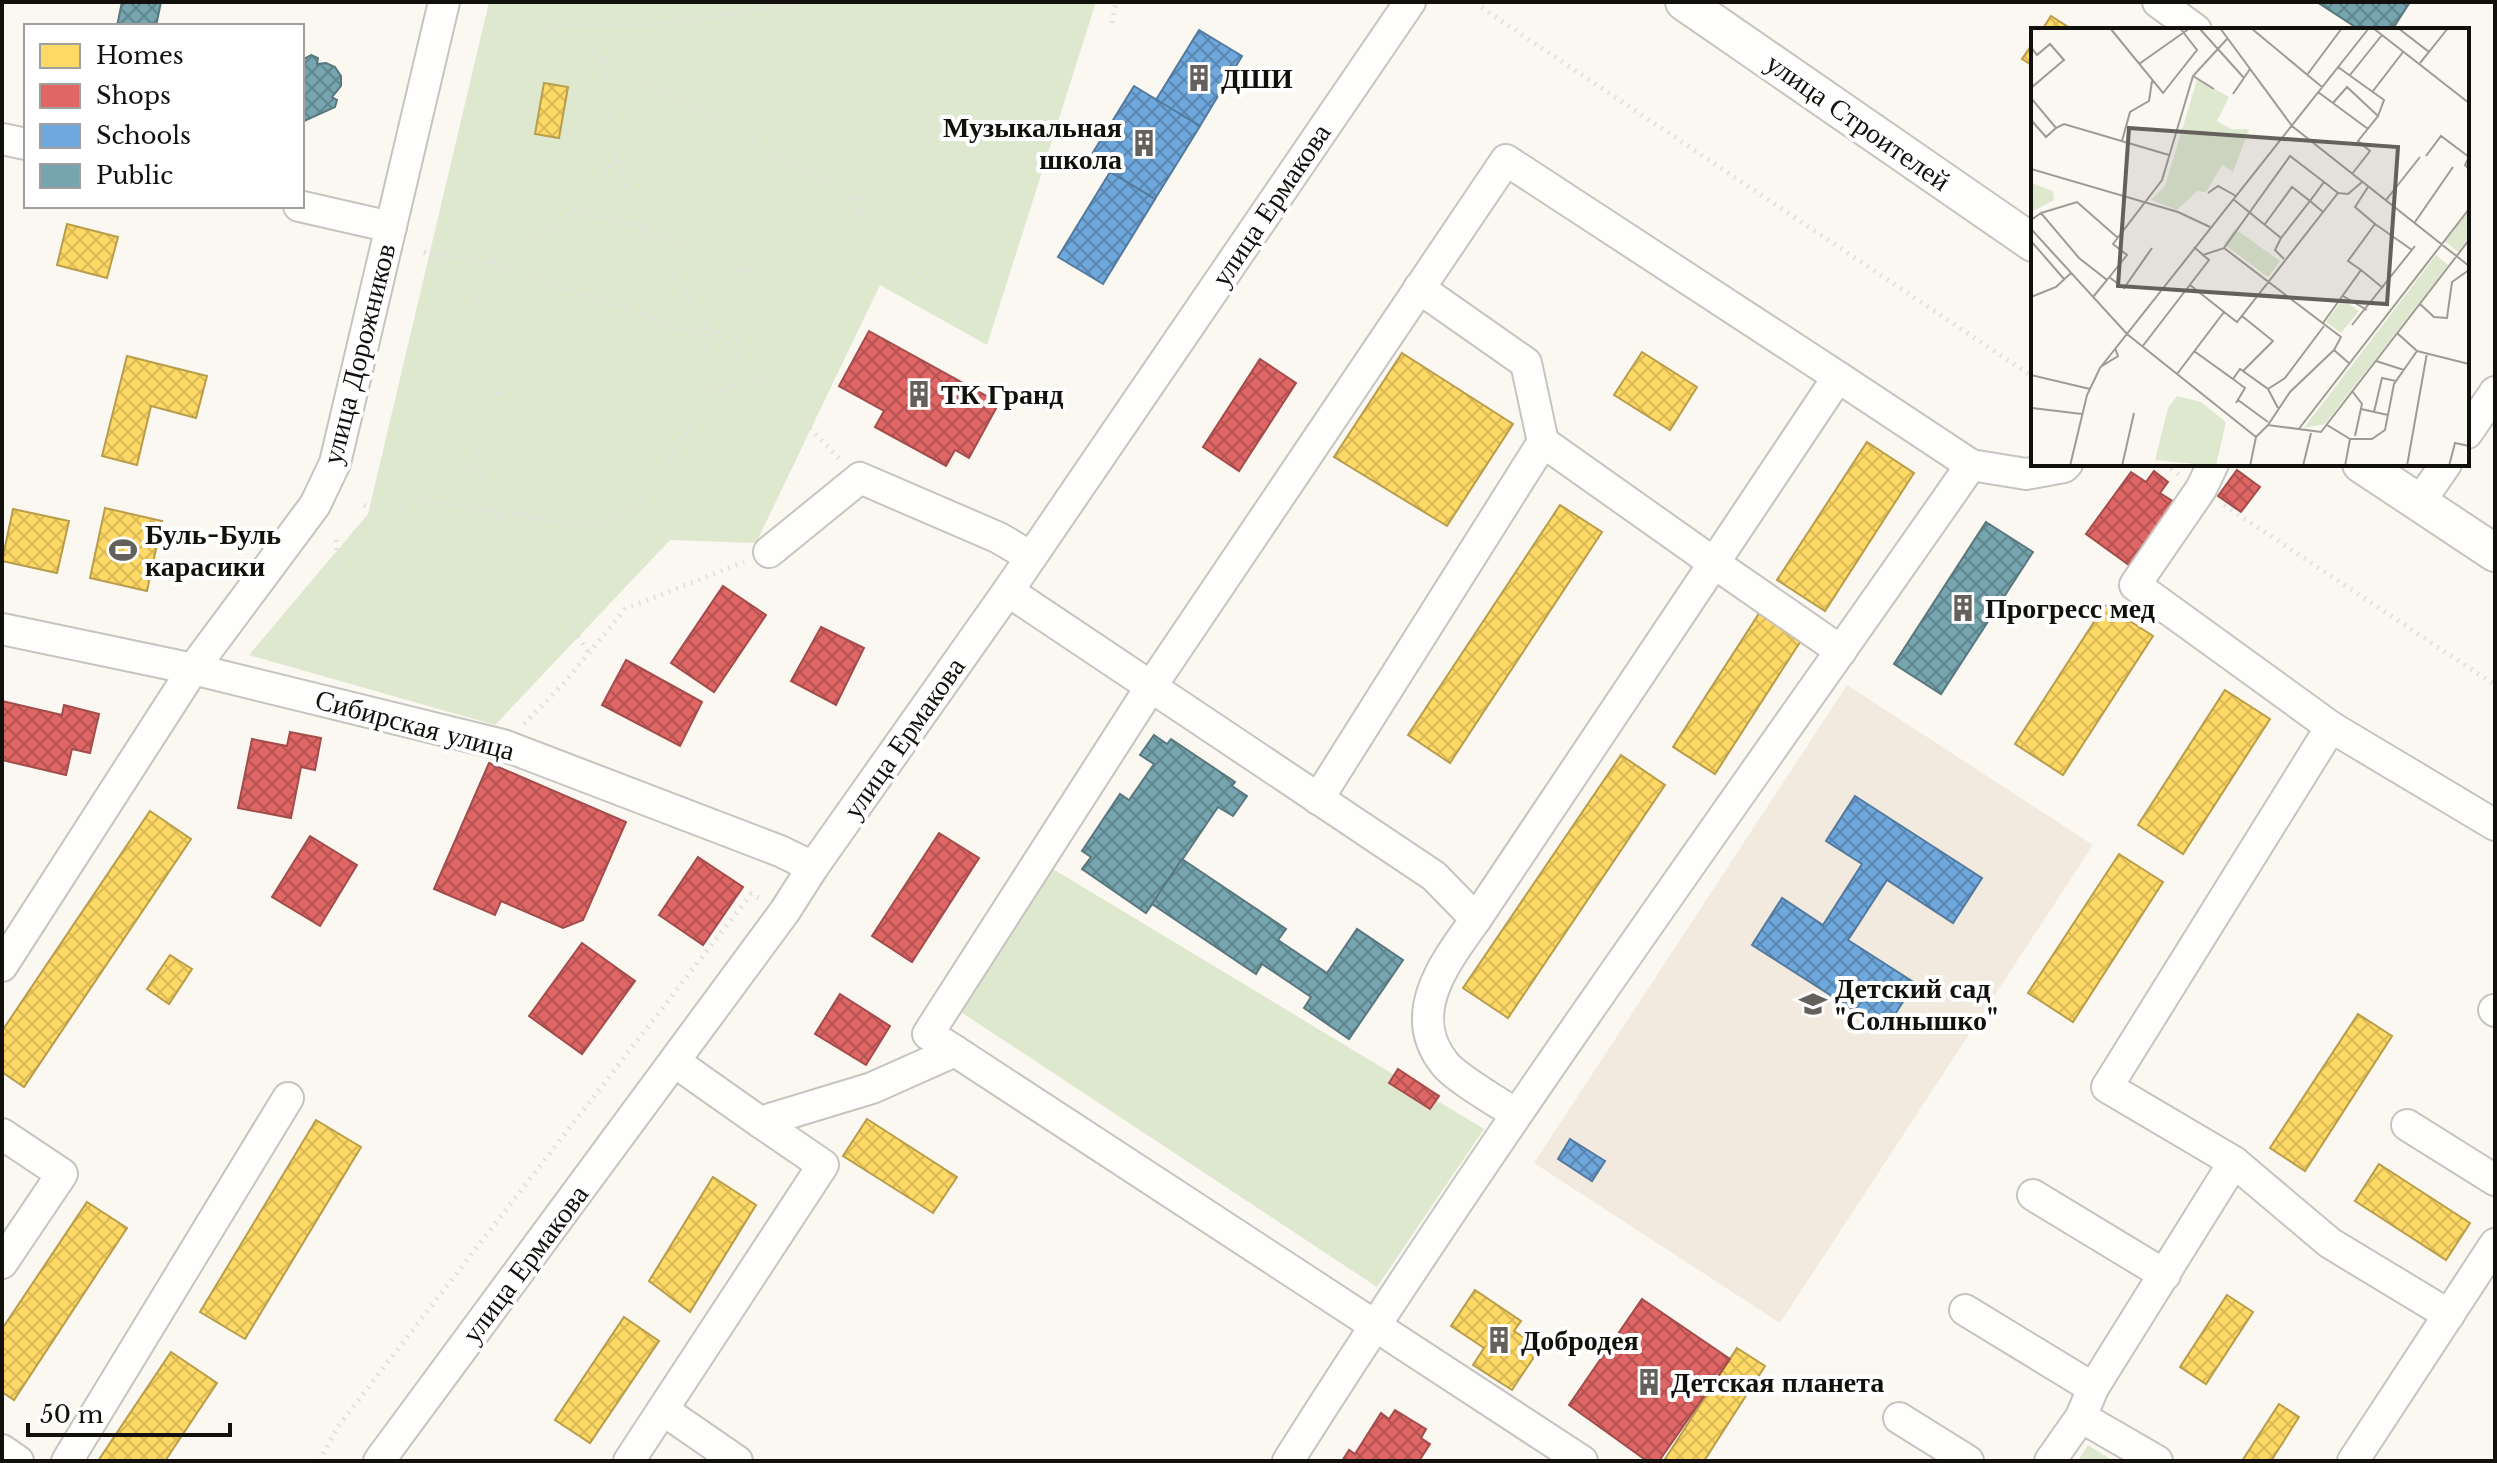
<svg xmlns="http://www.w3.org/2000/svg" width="2497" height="1463" viewBox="0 0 2497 1463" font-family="'Libre Baskerville',serif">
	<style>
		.built { fill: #f2eade }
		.green { fill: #dee8cf }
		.homes { fill: url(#homes-cross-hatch); stroke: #b89d4b; stroke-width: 2 }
		.shops { fill: url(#shops-cross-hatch); stroke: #a24c4b; stroke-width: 2 }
		.schools { fill: url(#schools-cross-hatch); stroke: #537a9e; stroke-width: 2 }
		.public { fill: url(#public-cross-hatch); stroke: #58787e; stroke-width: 2 }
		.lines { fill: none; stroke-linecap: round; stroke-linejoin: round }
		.minor-casing { stroke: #c7c4c0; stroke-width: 34 }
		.major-casing { stroke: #c7c4c0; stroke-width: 40 }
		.path { stroke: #e2e2e0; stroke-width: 5; stroke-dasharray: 2 6; stroke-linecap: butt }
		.minor { stroke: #fefefd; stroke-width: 30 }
		.major { stroke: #fefefd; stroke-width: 36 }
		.labels { text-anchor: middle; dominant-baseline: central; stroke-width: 8; stroke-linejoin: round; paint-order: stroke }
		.poi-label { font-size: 28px; font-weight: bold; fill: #12100c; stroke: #fff; text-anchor: start }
		.street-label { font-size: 28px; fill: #12100c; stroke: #fff }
		.inset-road { fill: none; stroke: #9e9b95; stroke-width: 2 }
		.view { fill: #64615c; fill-opacity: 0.15; stroke: #64615c; stroke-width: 4 }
		.inset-edge { fill: none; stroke: #12100c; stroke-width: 4 }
	</style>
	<defs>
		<pattern id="homes-cross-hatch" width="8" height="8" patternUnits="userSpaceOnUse" patternTransform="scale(2)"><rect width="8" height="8" fill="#ffd966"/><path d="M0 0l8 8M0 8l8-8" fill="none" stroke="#dab957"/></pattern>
		<pattern id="shops-cross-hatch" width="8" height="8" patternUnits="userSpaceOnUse" patternTransform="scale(2)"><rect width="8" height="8" fill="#e06666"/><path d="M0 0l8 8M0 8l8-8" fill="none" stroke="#b45352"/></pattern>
		<pattern id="schools-cross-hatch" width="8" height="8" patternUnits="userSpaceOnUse" patternTransform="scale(2)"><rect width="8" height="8" fill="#6fa8dc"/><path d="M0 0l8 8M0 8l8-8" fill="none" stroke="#5a87b1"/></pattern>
		<pattern id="public-cross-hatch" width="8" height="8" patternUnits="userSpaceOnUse" patternTransform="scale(2)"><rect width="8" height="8" fill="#76a5af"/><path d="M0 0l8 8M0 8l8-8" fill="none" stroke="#5f858d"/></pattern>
	</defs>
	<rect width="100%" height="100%" fill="#fbf7f1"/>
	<polygon class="built" points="1847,685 2093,845 1780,1323 1534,1163"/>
	<g class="green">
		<polygon points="489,2 1096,2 987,345 880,285 756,543 670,540 495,725 249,655 368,514"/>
		<polygon points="1048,866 1484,1129 1377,1287 955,1008"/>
		<polygon points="2088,1445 2113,1461 2078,1461"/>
	</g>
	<g class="homes">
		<polygon points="2051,16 2073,30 2042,30"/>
		<polygon points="2033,43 2033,66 2022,59"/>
		<polygon points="544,83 568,87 559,138 535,134"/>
		<polygon points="67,224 118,237 107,278 57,265"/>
		<polygon points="1642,352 1697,387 1670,430 1614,395"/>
		<polygon points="1402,353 1513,424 1447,526 1334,457"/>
		<polygon points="127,356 207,376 196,418 151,406 137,465 102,456"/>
		<polygon points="1867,442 1914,473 1825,611 1777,580"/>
		<polygon points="1560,505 1602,532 1450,763 1408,735"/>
		<polygon points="105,508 162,521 147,591 90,578"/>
		<polygon points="13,509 69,521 57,573 2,561"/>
		<polygon points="2105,605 2153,636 2063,775 2015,744"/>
		<polygon points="1760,612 1802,639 1715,774 1673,747"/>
		<polygon points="2225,690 2270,719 2183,854 2138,825"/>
		<polygon points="1621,755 1665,785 1508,1018 1463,988"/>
		<polygon points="150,811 191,839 24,1087 2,1072 2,1031"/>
		<polygon points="2119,854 2163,882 2073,1022 2028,993"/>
		<polygon points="170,955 192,969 169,1004 147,989"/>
		<polygon points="2358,1014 2392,1036 2305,1171 2270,1148"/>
		<polygon points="867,1119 957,1177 933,1213 843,1156"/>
		<polygon points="316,1120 361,1147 245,1339 200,1312"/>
		<polygon points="2379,1164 2470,1223 2446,1260 2355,1201"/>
		<polygon points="713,1177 756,1205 690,1312 649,1281"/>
		<polygon points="87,1202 127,1228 14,1400 2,1392 2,1329"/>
		<polygon points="1475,1290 1521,1321 1514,1331 1540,1348 1512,1390 1473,1365 1484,1348 1451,1326"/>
		<polygon points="2227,1295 2253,1312 2206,1384 2180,1367"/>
		<polygon points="624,1317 659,1341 590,1443 555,1420"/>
		<polygon points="1737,1348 1765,1366 1704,1461 1669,1461 1665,1459"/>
		<polygon points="171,1352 217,1383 165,1461 98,1461"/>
		<polygon points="2279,1404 2299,1417 2271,1461 2242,1461"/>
	</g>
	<g class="shops">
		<polygon points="869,331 999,403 969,458 955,450 946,466 875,427 884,411 839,386"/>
		<polygon points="1260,359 1296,383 1239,471 1203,447"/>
		<polygon points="2237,470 2260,487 2241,512 2218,496"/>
		<polygon points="2154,471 2168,482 2160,493 2174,502 2129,565 2086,534 2131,472 2146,482"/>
		<polygon points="723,586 766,615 714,692 671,663"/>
		<polygon points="821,627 864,648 836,705 791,681"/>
		<polygon points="626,660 702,702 680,746 602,705"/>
		<polygon points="2,701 62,715 64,705 99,714 90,753 72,749 66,775 2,760"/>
		<polygon points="290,732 321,738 315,770 301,767 291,818 238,808 252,739 287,746"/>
		<polygon points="489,763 626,822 583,920 563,928 501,901 495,915 434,889"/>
		<polygon points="939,833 979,858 912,962 872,936"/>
		<polygon points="310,836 357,865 320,926 272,897"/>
		<polygon points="698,857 743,887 703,945 659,915"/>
		<polygon points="582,943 635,981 582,1054 529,1016"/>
		<polygon points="840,994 890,1026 866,1065 815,1034"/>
		<polygon points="1398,1069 1439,1096 1430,1109 1389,1083"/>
		<polygon points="1642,1299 1730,1359 1659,1461 1647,1461 1569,1405"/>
		<polygon points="1395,1410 1426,1429 1421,1438 1430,1444 1419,1461 1342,1461 1349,1450 1355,1454 1381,1413 1389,1419"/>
	</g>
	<g class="schools">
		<polygon points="1199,30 1242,56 1200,126 1156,100"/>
		<polygon points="1134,86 1200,126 1155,199 1089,159"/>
		<polygon points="1110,172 1155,199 1103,284 1058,257"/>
		<polygon points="1855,796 1982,878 1953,923 1887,880 1848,940 1915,983 1885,1030 1752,945 1782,898 1823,925 1862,864 1826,841"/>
		<polygon points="1570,1139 1605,1161 1592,1181 1558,1159"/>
	</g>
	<g class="public">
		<polygon points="122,2 161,2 156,26 117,26"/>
		<polygon points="2317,2 2410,2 2392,30 2360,30"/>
		<polygon points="311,55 318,58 317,64 326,63 335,67 341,76 341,86 332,97 337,100 335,107 302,122 302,60"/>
		<polygon points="1986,522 2033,552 1941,694 1894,664"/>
		<polygon points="1154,735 1167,744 1171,739 1235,782 1232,786 1247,796 1233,816 1218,807 1146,913 1082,869 1091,857 1082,851 1120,794 1129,800 1154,764 1140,755"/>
		<polygon points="1182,859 1286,929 1278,940 1327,973 1357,929 1403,960 1349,1039 1304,1008 1311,997 1262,964 1256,974 1152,904"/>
	</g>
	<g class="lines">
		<g class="minor-casing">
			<g id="minor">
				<polyline points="2158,2 2196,30"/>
				<polyline points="2,139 26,144"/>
				<polyline points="299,206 391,227"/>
				<polyline points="1419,288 1526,363 1543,442"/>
				<polyline points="2467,433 2495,392"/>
				<polyline points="2419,503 2446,464"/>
				<polyline points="769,552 860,478 999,538 1031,557"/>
				<path d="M1008,591L1434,876L1476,919C1446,961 1404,1014 1445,1064C1456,1078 1499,1103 1516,1114"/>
				<polyline points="2,629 193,669 503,745 780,851 813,867"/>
				<polyline points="2331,727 2495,825"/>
				<polyline points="1318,799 1543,442 1714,563 1838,377 1971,465"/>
				<polyline points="1476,919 1714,563 1841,651"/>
				<polyline points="2,966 193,669 315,505 335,463 444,2"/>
				<polyline points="2494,1010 2495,1011"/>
				<polyline points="955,1051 928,1034 1150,688 1506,160 1838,377"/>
				<polyline points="675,1062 760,1122 872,1088 955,1051 1582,1461"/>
				<polyline points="2407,1125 2495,1180"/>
				<polyline points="2,1134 62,1174 2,1263"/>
				<polyline points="2234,1162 2330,1243 2449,1315"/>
				<polyline points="2033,1195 2165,1275"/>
				<polyline points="1965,1310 2093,1388"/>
				<polyline points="663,1410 737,1461"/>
				<polyline points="2081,1417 2157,1461"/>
				<polyline points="1899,1418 1968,1461"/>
				<polyline points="2,1450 18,1461"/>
				<polyline points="67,1461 288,1098"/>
				<polyline points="379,1461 785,911 813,867 1008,591 1410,2"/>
				<polyline points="629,1461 823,1165 760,1122"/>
				<path d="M1288,1461C1503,1121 1741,795 1971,465L2026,474L2064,467L2067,464"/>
				<polyline points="2050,1461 2081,1417 2093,1388 2234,1162 2107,1087 2331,727 2135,585 2201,489 2213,464"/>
				<polyline points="2353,1461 2495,1244"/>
			</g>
		</g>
		<g class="major-casing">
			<g id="major">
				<polyline points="1684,2 2033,243"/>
				<polyline points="2361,464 2495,553"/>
			</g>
		</g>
		<g class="path">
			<polyline points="832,2 856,55 858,199"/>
			<polyline points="1482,2 1479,6 2033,377"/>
			<polyline points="1112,23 1116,2"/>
			<polyline points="543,25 858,200 961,319"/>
			<polyline points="547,25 659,24 808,2"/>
			<polyline points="602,59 617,159 642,227 747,271 866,209"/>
			<polyline points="424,252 456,270 478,303 497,384 500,404 470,466 524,516 595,527 635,506 655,485 711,392 703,320 642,227 573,211"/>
			<polyline points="430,253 491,262 558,226 584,200 616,159"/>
			<polyline points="478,303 491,262 705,337"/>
			<polyline points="703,320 842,461"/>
			<polyline points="737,352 747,271"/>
			<polyline points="711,392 763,380"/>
			<polyline points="2164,464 2180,475"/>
			<polyline points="418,499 523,515"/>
			<polyline points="364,505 383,515 452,482 470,466"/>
			<polyline points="2224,505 2495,685"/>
			<polyline points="492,511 589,653"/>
			<polyline points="336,540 343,607 374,684"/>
			<polyline points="524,724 565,682 625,609 744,562"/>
			<polyline points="319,1461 339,1425 751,894 763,900"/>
		</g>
		<use href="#minor" class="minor"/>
		<use href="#major" class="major"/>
	</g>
	<defs>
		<g id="building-bare" transform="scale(2.16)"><path d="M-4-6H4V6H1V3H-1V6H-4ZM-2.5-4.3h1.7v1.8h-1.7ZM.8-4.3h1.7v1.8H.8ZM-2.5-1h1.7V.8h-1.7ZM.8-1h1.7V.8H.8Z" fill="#64615c" stroke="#fff" stroke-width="2.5" paint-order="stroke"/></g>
		<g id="stadium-bare" transform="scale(2.16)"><path d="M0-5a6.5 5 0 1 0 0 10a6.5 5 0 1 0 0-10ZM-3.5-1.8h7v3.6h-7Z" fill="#64615c" stroke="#fff" stroke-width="2.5" paint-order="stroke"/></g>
		<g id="school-bare" transform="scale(2.16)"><path d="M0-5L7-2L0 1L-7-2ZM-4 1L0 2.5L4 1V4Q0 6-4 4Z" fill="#64615c" stroke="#fff" stroke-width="2.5" paint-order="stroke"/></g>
	</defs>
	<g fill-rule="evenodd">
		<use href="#building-bare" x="1199" y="78"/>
		<use href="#building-bare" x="1144" y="143"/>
		<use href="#building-bare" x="919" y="394"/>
		<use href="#stadium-bare" x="123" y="550"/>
		<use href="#building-bare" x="1963" y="608"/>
		<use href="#school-bare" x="1813" y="1004"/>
		<use href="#building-bare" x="1499" y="1340"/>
		<use href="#building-bare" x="1649" y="1382"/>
	</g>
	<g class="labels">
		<g class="poi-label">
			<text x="1221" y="78">ДШИ</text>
			<text x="1122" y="127" text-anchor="end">Музыкальная<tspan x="1122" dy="32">школа</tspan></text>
			<text x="941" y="394">ТК Гранд</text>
			<text x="145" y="534">Буль-Буль<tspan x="145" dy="32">карасики</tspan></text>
			<text x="1985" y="608">Прогресс мед</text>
			<text x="1835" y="988">Детский сад<tspan x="1835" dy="32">"Солнышко"</tspan></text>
			<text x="1521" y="1340">Добродея</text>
			<text x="1671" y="1382">Детская планета</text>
		</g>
		<g class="street-label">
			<text transform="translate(1858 122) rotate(35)">улица Строителей</text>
			<text transform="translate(1271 205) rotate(-56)">улица Ермакова</text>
			<text transform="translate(359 354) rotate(-76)">улица Дорожников</text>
			<text transform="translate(415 725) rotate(15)">Сибирская улица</text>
			<text transform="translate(904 738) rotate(-55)">улица Ермакова</text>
			<text transform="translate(525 1264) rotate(-53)">улица Ермакова</text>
		</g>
	</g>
	<g transform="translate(2031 28)">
		<rect width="438" height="438" fill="#fbf7f1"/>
		<path d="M166,52L198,69L186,93L200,101H218L202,144L191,137L175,164L166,163L146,182L120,172L134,158ZM0,155L22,163L23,172L0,184ZM438,181V212L429,225L413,213ZM204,201L249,233L237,249L193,216ZM405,227L417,237L294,396L273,400ZM312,271L328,283L310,305L295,294ZM146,368L170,374L195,394L185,438L124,432L137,380Z" fill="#dee8cf"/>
		<path class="inset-road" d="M79,0L132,65L166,22L149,0M168,0L213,50M189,0L261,98L438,238M220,0L291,59M342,0L438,75M367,0L398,24L389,35M0,19L6,27L19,16L33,32L0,60M398,24L417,0M108,36L159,0M307,39L353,72L347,88M276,47L311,0M319,47L351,7M162,48L183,61M342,63L372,24M287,64L337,101M202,66L219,41M0,70L25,100L33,96L138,127M302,75L316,59L347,88L327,113L339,123L321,146M0,92L15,109L25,100M91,113L99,84L118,73L121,53M395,128L410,108L438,129L434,137L438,141M0,141L147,184L179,199M177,165L187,158L205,168M202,171L250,210L244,222L253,231M355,172L389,129M10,185L46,174L87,210M0,192L10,185L48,230L76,252L62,269M384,194L422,139M234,196L261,159L279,173L293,154L307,165M344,196L381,222M0,201L96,306L225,409M250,210L279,173L292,184M0,213L33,251M163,219L172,227L193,220L310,309L303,322L319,336M193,220L259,128L293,154M330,242L352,260M78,249L93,260L121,220M76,252L96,227L82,216L131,152L162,48L196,11M312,268L336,282M0,269L25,259L40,245M389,276L403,289L416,290L421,254L438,242M193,284L206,294L307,165L317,166L331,154M211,288L242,313L212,343M292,295L330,242L317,233L344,196L324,179L337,159M321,297L384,218M111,319L178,232L172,227M163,323L202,351L209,341L237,361L247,380M386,323L438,336M345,333L373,342M71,338L87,328L84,320M146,346L193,284L159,257M0,347L59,361M202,351L214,360L205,375M237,361L254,350L293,298M321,363L331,376L324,408M207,372L237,394M0,380L51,386M330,381L357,387M343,384L351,350L365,353M237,397L259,364L303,322M296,397L319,411L314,438M267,402L438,181M319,411H341L354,402L363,356L386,323L366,305M39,438L56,367L69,340L338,0M91,438L103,385M219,438L225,409L237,397L290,404L438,212M272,438L280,405M376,438L396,325M418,438L424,415L438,418"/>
		<path class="view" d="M98,100L367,119L356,276L87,258Z"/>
		<rect width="438" height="438" class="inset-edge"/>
	</g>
	<rect width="2497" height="1463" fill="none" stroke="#12100c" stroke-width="8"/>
	<rect x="24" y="24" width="280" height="184" fill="#ffffff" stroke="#a09f9e" stroke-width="2"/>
	<rect x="40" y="44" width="40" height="24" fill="#ffd966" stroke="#a09f9e" stroke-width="2"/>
	<text x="96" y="64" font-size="24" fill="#12100c">Homes</text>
	<rect x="40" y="84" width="40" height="24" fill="#e06666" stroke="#a09f9e" stroke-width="2"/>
	<text x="96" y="104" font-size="24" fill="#12100c">Shops</text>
	<rect x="40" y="124" width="40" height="24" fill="#6fa8dc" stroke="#a09f9e" stroke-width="2"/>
	<text x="96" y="144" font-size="24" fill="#12100c">Schools</text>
	<rect x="40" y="164" width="40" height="24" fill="#76a5af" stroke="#a09f9e" stroke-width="2"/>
	<text x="96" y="184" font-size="24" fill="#12100c">Public</text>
	<path d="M28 1423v12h202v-12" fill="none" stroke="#12100c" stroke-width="4"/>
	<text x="40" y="1423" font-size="24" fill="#12100c" stroke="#ffffff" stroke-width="6" paint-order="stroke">50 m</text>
</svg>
